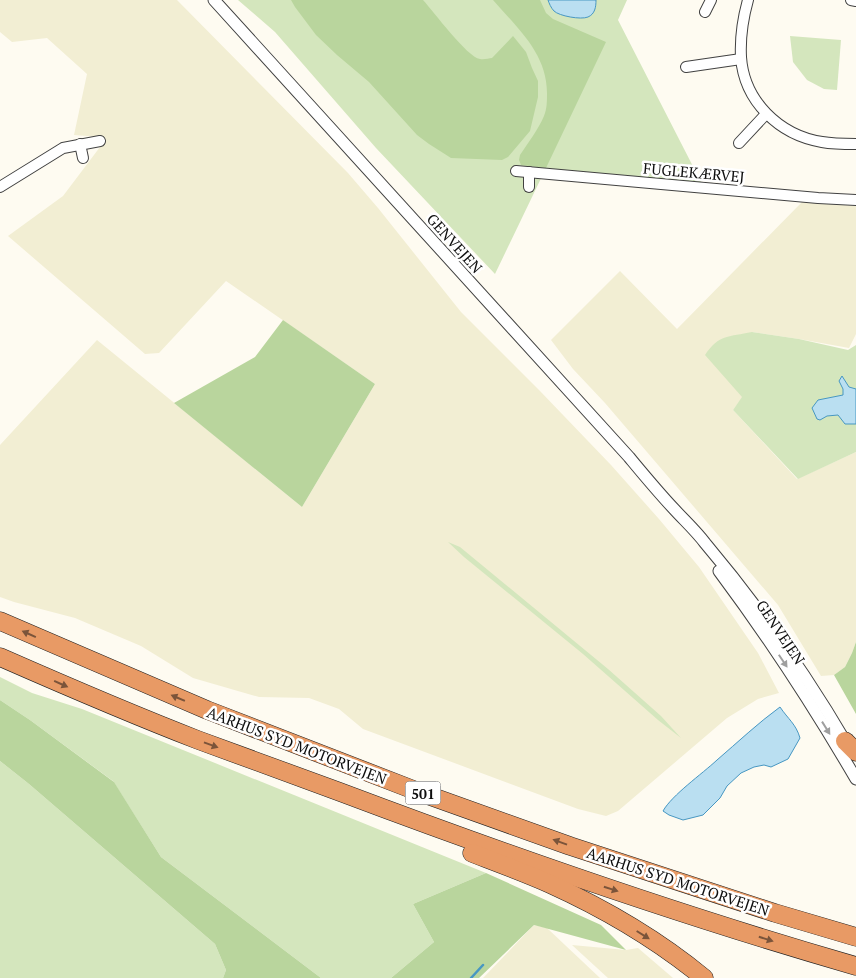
<svg xmlns="http://www.w3.org/2000/svg" width="856" height="978" viewBox="0 0 856 978" font-family="'PT Serif',serif">
	<style>
		.farmland { fill: #f2eed3 }
		.green { fill: #d4e6bd }
		.forest { fill: #b9d59d }
		.water { fill: #badff1; stroke: #4797c2 }
		.lines { fill: none; stroke-linecap: round; stroke-linejoin: round }
		.stream { stroke: #4797c2; stroke-width: 2.5 }
		.minor-casing { stroke: #414141; stroke-width: 12 }
		.tertiary-casing { stroke: #414141; stroke-width: 13 }
		.motorway-casing { stroke: #1f1f1f; stroke-width: 19 }
		.minor { stroke: #fff; stroke-width: 10 }
		.tertiary { stroke: #fff; stroke-width: 11 }
		.motorway { stroke: #e89a65; stroke-width: 18 }
		.oneway { fill: #7b543a }
		.oneway2 { fill: #9f9f9f }
		.labels { text-anchor: middle; dominant-baseline: central; stroke-width: 5; stroke-linejoin: round; paint-order: stroke }
		.shield { fill: #fff; stroke: #565656; stroke-width: 1 }
		.shield-label { font-size: 14px; font-weight: bold; fill: #0e0e0e }
		.street-label { font-size: 15px; fill: #0e0e0e; stroke: #fff }
	</style>
	<rect width="100%" height="100%" fill="#fefbf1"/>
	<g class="farmland">
		<polygon points="0,0 177,0 348,173 378,208 461,312 540,391 611,465 659,519 699,567 758,653 779,693 758,699 727,718 618,811 606,816 578,809 363,729 339,709 309,698 259,697 193,678 141,646 75,618 14,602 0,597 0,445 97,340 302,507 375,384 226,281 159,353 145,354 8,236 63,196 100,147 100,137 74,135 87,74 47,38 12,42 0,32"/>
		<polygon points="802,202 856,206 856,334 849,348 799,339 752,332 742,398 733,410 797,479 856,452 856,642 852,653 845,667 834,675 821,676 778,605 605,403 573,369 551,340 620,271 677,329"/>
		<polygon points="534,925 547,928 600,978 483,978"/>
		<polygon points="572,945 626,950 638,948 673,978 608,978"/>
	</g>
	<g class="green">
		<path d="M238,0H548L554,11L586,18C593,13 596,9 596,0H627L618,20L702,184L545,170L495,274L376,148L275,32Z"/>
		<polygon points="790,36 841,40 837,90 824,89 807,80 793,62"/>
		<path d="M752,332L799,339L848,350L856,345V452L798,479L733,410L742,397L705,355C719,334 729,337 752,332Z"/>
		<polygon points="448,542 460,547 608,669 661,716 681,738 658,720 583,654 464,557"/>
		<polygon points="0,677 32,693 82,709 486,873 413,904 434,942 391,978 321,978 161,857 113,781 30,720 0,700"/>
		<polygon points="0,761 29,784 215,944 226,970 223,978 0,978"/>
	</g>
	<g class="forest">
		<path d="M291,0H423C434,12 467,57 480,59C484,60 489,58 492,58L513,36L526,52L532,68L538,81V97L530,131L508,157L502,160L451,158L429,144L417,135L369,82L337,55L316,35L295,7Z"/>
		<path d="M493,0H540L546,13L553,19L606,42L546,168L521,165L519,160L520,155C528,143 538,130 544,116C547,109 547,101 547,93C547,53 517,28 493,0Z"/>
		<polygon points="283,320 375,384 302,507 174,403 255,357"/>
		<polygon points="856,642 856,714 834,675 845,667 852,653"/>
		<polygon points="0,700 30,720 114,782 161,857 321,978 223,978 226,970 215,944 29,784 0,761"/>
		<polygon points="486,873 601,925 626,950 534,925 479,978 391,978 434,942 413,904"/>
	</g>
	<g class="water">
		<path d="M548,0H596C596,7 595,14 588,17C581,20 559,16 554,11C551,8 549,3 548,0Z"/>
		<polygon points="842,376 849,387 856,389 856,424 845,424 838,415 827,416 820,420 817,419 812,408 818,400 843,395 843,389 839,381"/>
		<path d="M780,707C788,719 796,724 800,738L788,759L771,767L764,765L754,767L741,773L727,786L720,798L703,815L683,820L669,815L663,811C672,795 702,774 717,760C738,742 758,723 780,707Z"/>
	</g>
	<g class="lines">
		<polyline class="stream" points="471,978 483,965"/>
		<g class="minor-casing">
			<g id="minor">
				<path d="M748,0C743,18 740,38 741,57C744,101 779,135 822,142C833,144 845,144 856,144"/>
				<polyline points="851,0 856,1"/>
				<polyline points="705,12 711,0"/>
				<polyline points="686,67 741,59"/>
				<polyline points="739,143 766,114"/>
				<polyline points="80,144 83,158"/>
				<polyline points="516,171 818,198 856,200"/>
				<polyline points="0,187 63,148 100,141"/>
				<polyline points="529,187 529,172"/>
			</g>
		</g>
		<g class="tertiary-casing">
			<g id="tertiary">
				<path d="M214,0L629,457C644,475 658,492 674,509C684,520 696,531 705,543C758,606 806,674 848,746"/>
				<path d="M719,571C769,638 814,707 856,779"/>
			</g>
		</g>
		<g class="motorway-casing">
			<g id="motorway">
				<polyline points="0,621 207,710 419,792 570,846 775,913 856,937"/>
				<path d="M0,657C66,686 131,714 198,740C246,758 293,775 340,792C510,856 682,916 856,966"/>
				<polyline points="845,741 856,752"/>
				<path d="M472,853C498,863 525,873 550,884C603,908 659,941 704,978"/>
			</g>
		</g>
		<use href="#minor" class="minor"/>
		<use href="#tertiary" class="tertiary"/>
		<use href="#motorway" class="motorway"/>
	</g>
	<defs><path id="oneway-solid" d="M-6-.8H1V-3.2L6.5 0L1 3.2V.8H-6Z" transform="scale(1.25)"/></defs>
	<g class="oneway">
		<use href="#oneway-solid" transform="translate(29 634) rotate(-156)"/>
		<use href="#oneway-solid" transform="translate(61 684) rotate(24)"/>
		<use href="#oneway-solid" transform="translate(178 698) rotate(-157)"/>
		<use href="#oneway-solid" transform="translate(211 745) rotate(20)"/>
		<use href="#oneway-solid" transform="translate(560 842) rotate(-160)"/>
		<use href="#oneway-solid" transform="translate(611 889) rotate(18)"/>
		<use href="#oneway-solid" transform="translate(643 935) rotate(32)"/>
		<use href="#oneway-solid" transform="translate(766 939) rotate(17)"/>
	</g>
	<g class="oneway2">
		<use href="#oneway-solid" transform="translate(783 661) rotate(56)"/>
		<use href="#oneway-solid" transform="translate(826 728) rotate(58)"/>
	</g>
	<g class="labels">
		<rect class="shield" x="405.5" y="781.5" width="35" height="23" rx="4"/>
		<g class="shield-label">
			<text x="423" y="793">501</text>
		</g>
		<g class="street-label">
			<text transform="translate(694 172) rotate(5)">FUGLEKÆRVEJ</text>
			<text transform="translate(455 243) rotate(48)">GENVEJEN</text>
			<text transform="translate(781 632) rotate(56)">GENVEJEN</text>
			<text transform="translate(297 745) rotate(21)">AARHUS SYD MOTORVEJEN</text>
			<text transform="translate(678 881) rotate(18)">AARHUS SYD MOTORVEJEN</text>
		</g>
	</g>
</svg>
